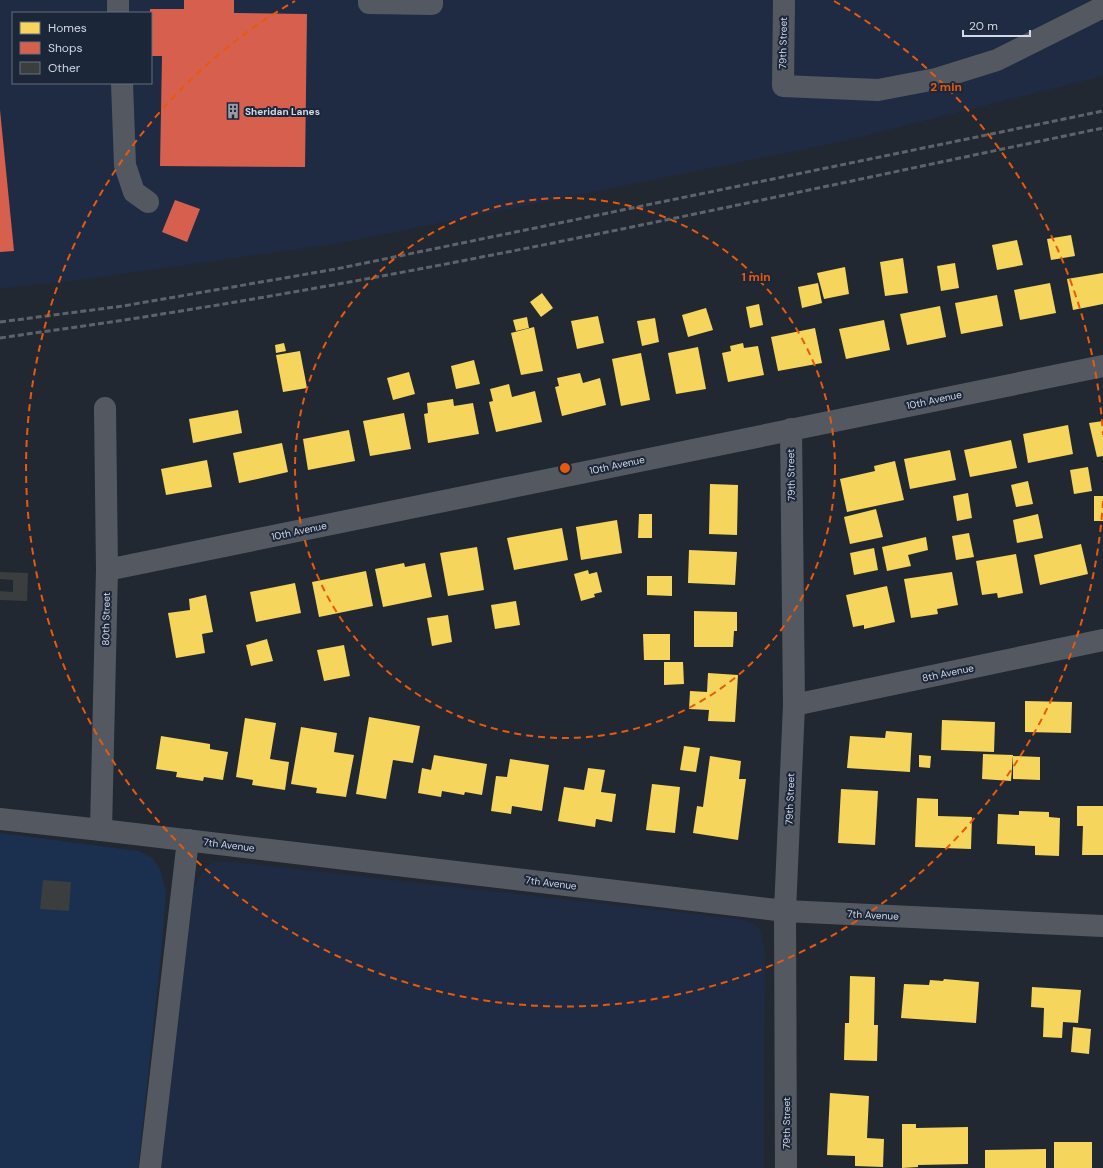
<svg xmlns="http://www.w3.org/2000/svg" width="1103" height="1168" viewBox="0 0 1103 1168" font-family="'DM Sans',sans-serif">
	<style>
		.built { fill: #1f2b42; fill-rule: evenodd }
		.green { fill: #1b2f4f }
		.homes { fill: #f6d55c }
		.shops { fill: #d6604d }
		.building { fill: #3a3e3f }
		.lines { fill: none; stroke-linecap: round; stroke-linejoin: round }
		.minor { stroke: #545961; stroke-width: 22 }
		.rail { stroke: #5e636a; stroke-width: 3; stroke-dasharray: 6 3; stroke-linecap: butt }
		.ring { fill: none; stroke: #e8590c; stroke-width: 2; stroke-dasharray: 7 5 }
		.labels { text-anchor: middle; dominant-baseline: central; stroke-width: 4; stroke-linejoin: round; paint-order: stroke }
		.street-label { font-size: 10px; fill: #d3dae7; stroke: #1b2639 }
		.poi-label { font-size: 10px; font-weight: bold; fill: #d3dae7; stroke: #1b2639; text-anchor: start }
		.centre { fill: #e8590c; stroke: #1b2639; stroke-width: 2 }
		.ring-label { font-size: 12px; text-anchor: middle; font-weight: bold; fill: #e8590c; stroke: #1b2639; stroke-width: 4; stroke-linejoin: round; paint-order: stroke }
	</style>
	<rect width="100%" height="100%" fill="#222832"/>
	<g class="built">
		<path d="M0,0H1103V76L844,141L341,243L94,278L0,289ZM13,13H151V83H13Z"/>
		<polygon points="225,861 739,919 753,923 761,931 765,952 764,1168 145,1168 186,949 193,891 198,879 206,867 212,863"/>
	</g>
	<polygon class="green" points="0,833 138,851 152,858 160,869 166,892 162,945 138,1168 0,1168"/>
	<g class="homes">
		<polygon points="1071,235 1075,256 1051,260 1047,239"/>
		<polygon points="1017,240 1023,265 997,270 992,245"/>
		<polygon points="903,258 908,293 885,296 880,262"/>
		<polygon points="955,263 959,288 941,291 937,266"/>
		<polygon points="845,267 849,294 824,299 817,273"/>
		<polygon points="1103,273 1103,304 1073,310 1067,279"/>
		<polygon points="818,283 822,303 802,308 798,287"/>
		<polygon points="1050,283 1056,313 1020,320 1014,290"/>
		<polygon points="542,293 553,308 541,317 530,302"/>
		<polygon points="997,295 1003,326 961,334 955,303"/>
		<polygon points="759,304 763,325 750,328 746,307"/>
		<polygon points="940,306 946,337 907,345 900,314"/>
		<polygon points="706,308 713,330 688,337 682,315"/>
		<polygon points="598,316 604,343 577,349 571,321"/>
		<polygon points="527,317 529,328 516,331 513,320"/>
		<polygon points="655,318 659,342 642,346 637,321"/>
		<polygon points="884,320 890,350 846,359 839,329"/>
		<polygon points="534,327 543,371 521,375 511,333"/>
		<polygon points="815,328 822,363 778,371 771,337"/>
		<polygon points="284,343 286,351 276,353 275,345"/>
		<polygon points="743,343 744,348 758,346 764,375 728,382 722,353 731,351 730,346"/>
		<polygon points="698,347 706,389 676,394 668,353"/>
		<polygon points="300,351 307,388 283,392 276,355"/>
		<polygon points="641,353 650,400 621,406 612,359"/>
		<polygon points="474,360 480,384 456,389 451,366"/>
		<polygon points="409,372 415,394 393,400 387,378"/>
		<polygon points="580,373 583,383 600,378 606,405 562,416 555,387 559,386 557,378"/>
		<polygon points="509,384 512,397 535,391 542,422 496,432 489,402 493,401 490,389"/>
		<polygon points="453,399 454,406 473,403 479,434 428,443 424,414 428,413 427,403"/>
		<polygon points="238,410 242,433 193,443 189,419"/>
		<polygon points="404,413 411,449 370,456 363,421"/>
		<polygon points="1103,421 1103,456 1097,457 1089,423"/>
		<polygon points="1068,425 1073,454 1028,463 1023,434"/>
		<polygon points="349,430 355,461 308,470 303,439"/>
		<polygon points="1011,440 1017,468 970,477 964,450"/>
		<polygon points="282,443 288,472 239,483 233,453"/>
		<polygon points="950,450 956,480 910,489 904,459"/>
		<polygon points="207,460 212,487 166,495 161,469"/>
		<polygon points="895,461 904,500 847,512 840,479 875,471 874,466"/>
		<polygon points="1088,467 1092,491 1074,494 1070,470"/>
		<polygon points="1028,481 1033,504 1016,507 1011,485"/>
		<polygon points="710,484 738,485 737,535 709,534"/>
		<polygon points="968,493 972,518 957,521 953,496"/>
		<rect x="1094" y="496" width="9" height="25"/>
		<polygon points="876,509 883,537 850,544 844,517"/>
		<polygon points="639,514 652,514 652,538 638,538"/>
		<polygon points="1038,514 1043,538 1017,543 1013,520"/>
		<polygon points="617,520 622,553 581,560 576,527"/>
		<polygon points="562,528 568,560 514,570 507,538"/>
		<polygon points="969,533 974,557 956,560 952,536"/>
		<polygon points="926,537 928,550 908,555 911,566 887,571 882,547"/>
		<polygon points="1081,544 1088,574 1040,585 1034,555"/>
		<polygon points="477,547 484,590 448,596 440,553"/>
		<polygon points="874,548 878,570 854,575 850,553"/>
		<polygon points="689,550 737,552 735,585 688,583"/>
		<polygon points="1016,554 1023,593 998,598 997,593 982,595 976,561"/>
		<polygon points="404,563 405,567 425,563 432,597 383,607 375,569"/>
		<polygon points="588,570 589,574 597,572 602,592 594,594 595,597 581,601 574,574"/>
		<polygon points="366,571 373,606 319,617 312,582"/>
		<polygon points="952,572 958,605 937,609 938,614 911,618 904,579"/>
		<polygon points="647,576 672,576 672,596 647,595"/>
		<polygon points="295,583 301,613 256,622 250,592"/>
		<polygon points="887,586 895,622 864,629 864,625 853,627 846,595"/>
		<polygon points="206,595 213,632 202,634 205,653 176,658 168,613 190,610 189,599"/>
		<polygon points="516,601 520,625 495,629 491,605"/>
		<polygon points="694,611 737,612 737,631 734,631 733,647 694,647"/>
		<polygon points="448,615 452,642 432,646 427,618"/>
		<polygon points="643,634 670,634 670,660 644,660"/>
		<polygon points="267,639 273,661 251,666 246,645"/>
		<polygon points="344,645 350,676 324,681 317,650"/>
		<polygon points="664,662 683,662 684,684 664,685"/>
		<polygon points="708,673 738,675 735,722 708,721 709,710 689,709 690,691 707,692"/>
		<polygon points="1025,701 1072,702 1071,733 1025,732"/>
		<polygon points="369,717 420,726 413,763 393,760 386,799 356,794"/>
		<polygon points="245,718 276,723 270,759 289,762 285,790 252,785 253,780 236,777"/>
		<polygon points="942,720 995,722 994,752 941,750"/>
		<polygon points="301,727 337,733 334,752 354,755 346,797 316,793 317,788 291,784"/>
		<polygon points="886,731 912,733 910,772 847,768 850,736 885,738"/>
		<polygon points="161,736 210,744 210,749 228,752 223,780 204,777 203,781 176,777 177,772 156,769"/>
		<polygon points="684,746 700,748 696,772 680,770"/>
		<polygon points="983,754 1013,755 1011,781 982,779"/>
		<polygon points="434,755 487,764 482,795 465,792 464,795 442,791 441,797 418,793 422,768 431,770"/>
		<polygon points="919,755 931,756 930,768 919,767"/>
		<polygon points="710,756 741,761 739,779 746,779 738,840 693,833 697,806 703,807"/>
		<polygon points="1013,756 1040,757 1040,780 1013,779"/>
		<polygon points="510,759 549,765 542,811 512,806 511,814 491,811 496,776 507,777"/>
		<polygon points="588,768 605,770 601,792 616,794 612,822 596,819 595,827 558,821 564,787 584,790"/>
		<polygon points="652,784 680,787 675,833 646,830"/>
		<polygon points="841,789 878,791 875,845 838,843"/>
		<polygon points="917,798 938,799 938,816 972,817 971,849 915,847"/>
		<polygon points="1077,806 1103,806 1103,855 1082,855 1083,826 1077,826"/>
		<polygon points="1019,811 1049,812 1049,817 1060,818 1059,856 1035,855 1035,846 997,844 998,814 1019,815"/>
		<polygon points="850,976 875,977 874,1025 878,1025 877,1061 844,1060 845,1023 849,1023"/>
		<polygon points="944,979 979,982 976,1023 901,1018 904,984 929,985 930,980 943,981"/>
		<polygon points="1032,987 1081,990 1078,1023 1063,1022 1062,1038 1043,1037 1044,1008 1031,1007"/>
		<polygon points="1073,1027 1091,1029 1089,1054 1071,1052"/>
		<polygon points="830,1093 869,1096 867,1138 884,1139 883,1167 855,1166 855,1156 827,1155"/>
		<polygon points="902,1124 916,1124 916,1128 968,1127 968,1164 918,1165 918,1167 902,1168"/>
		<rect x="1054" y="1142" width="38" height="26"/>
		<polygon points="1046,1149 1046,1168 985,1168 985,1150"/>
	</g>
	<g class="shops">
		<polygon points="184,0 234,0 234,13 307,14 305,167 160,166 162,56 151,56 150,9 184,9"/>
		<polygon points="0,110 14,251 0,252"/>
		<polygon points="175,200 200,209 187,242 162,232"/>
	</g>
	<g class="building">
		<polygon points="0,572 28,573 27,601 0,600 0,591 13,592 13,580 0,579"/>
		<polygon points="43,880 71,882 69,911 40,909"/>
	</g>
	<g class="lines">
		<g class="minor">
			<polyline points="118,0 118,13"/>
			<polyline points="369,0 369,3 432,4 432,0"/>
			<polyline points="784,0 783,86 878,90 936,79 997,60 1103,7"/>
			<polyline points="122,83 125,165 134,192 148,202"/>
			<polyline points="107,570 1103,366"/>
			<polyline points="794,705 1103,640"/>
			<polyline points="0,819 101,830 785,911 1103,926"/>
			<polyline points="101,830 107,570 105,408"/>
			<polyline points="150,1168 188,840"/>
			<polyline points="786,1168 785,911 794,705 791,429"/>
		</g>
		<g class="rail">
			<polyline points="0,322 123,306 336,269 1103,111"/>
			<path d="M0,338C54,330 108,323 162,314C478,264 790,193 1103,128"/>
		</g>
	</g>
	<g class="ring">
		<circle cx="565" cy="468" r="270"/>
		<path d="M1103 501A539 539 0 1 1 295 1M834 1A539 539 0 0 1 1103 435"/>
	</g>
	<defs>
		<g id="building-bare" transform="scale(1.2)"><path d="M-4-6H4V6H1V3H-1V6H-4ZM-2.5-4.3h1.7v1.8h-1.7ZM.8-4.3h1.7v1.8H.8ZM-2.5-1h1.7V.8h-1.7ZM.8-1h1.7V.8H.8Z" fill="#959ca8" stroke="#1b2639" stroke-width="2.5" paint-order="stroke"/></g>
	</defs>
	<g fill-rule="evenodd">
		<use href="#building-bare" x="233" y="111"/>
	</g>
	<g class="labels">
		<g class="street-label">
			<text transform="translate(783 43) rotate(-89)">79th Street</text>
			<text transform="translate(934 400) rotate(-12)">10th Avenue</text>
			<text transform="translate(617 465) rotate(-12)">10th Avenue</text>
			<text transform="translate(791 475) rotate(-91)">79th Street</text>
			<text transform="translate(299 531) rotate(-12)">10th Avenue</text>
			<text transform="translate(106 619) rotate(-89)">80th Street</text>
			<text transform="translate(948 673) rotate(-12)">8th Avenue</text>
			<text transform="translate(790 799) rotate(-88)">79th Street</text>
			<text transform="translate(229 845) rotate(7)">7th Avenue</text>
			<text transform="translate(551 883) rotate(7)">7th Avenue</text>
			<text transform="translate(873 915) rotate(3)">7th Avenue</text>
			<text transform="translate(786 1123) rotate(-90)">79th Street</text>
		</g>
		<g class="poi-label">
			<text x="245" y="111">Sheridan Lanes</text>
		</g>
	</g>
	<circle cx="565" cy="468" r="6" class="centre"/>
	<g class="ring-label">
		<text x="946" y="91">2 min</text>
		<text x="756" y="281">1 min</text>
	</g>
	<rect x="12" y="12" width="140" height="72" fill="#1b2639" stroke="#656e7f"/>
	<rect x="20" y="22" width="20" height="12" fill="#f6d55c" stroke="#656e7f"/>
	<text x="48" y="32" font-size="12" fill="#d3dae7">Homes</text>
	<rect x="20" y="42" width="20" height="12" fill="#d6604d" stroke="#656e7f"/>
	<text x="48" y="52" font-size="12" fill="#d3dae7">Shops</text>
	<rect x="20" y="62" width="20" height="12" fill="#3a3e3f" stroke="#656e7f"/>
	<text x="48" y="72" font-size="12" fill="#d3dae7">Other</text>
	<path d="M963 30v6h67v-6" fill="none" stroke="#d3dae7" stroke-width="2"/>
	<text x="969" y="30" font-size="12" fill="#d3dae7" stroke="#1b2639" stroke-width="3" paint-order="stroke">20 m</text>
</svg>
